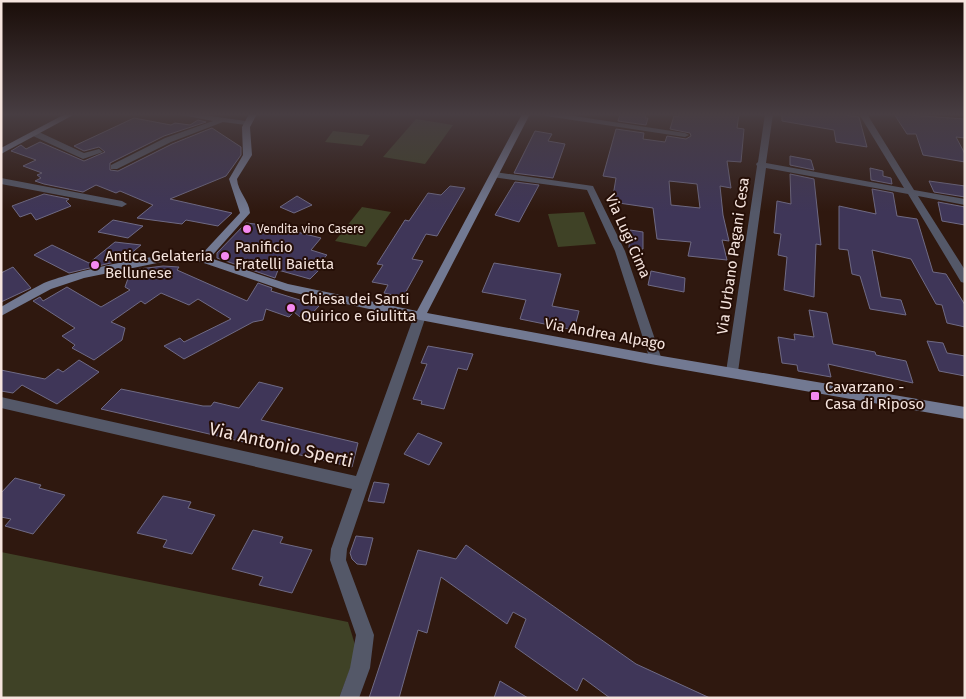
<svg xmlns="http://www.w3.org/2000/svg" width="966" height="699" viewBox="0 0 966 699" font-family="'Fira Sans',sans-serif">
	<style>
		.green { fill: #3f4226 }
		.building { fill: #3f3658; stroke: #6f6a84; fill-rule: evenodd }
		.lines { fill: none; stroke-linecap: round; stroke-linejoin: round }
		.street { fill: #545868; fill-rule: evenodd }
		.secondary { fill: #727992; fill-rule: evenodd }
		.poi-dot { fill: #f489f0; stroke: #250e06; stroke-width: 2 }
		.labels { text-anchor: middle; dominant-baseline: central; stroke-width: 4; stroke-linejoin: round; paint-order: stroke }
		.far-poi-label { font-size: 12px; fill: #f5e4de; stroke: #250e06; text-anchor: start }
		.street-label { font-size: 15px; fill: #f5e4de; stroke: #250e06 }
		.poi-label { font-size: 15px; fill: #f5e4de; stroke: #250e06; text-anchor: start }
		.near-street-label { font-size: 18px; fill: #f5e4de; stroke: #250e06 }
	</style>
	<rect width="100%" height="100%" fill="#2f180f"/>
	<g class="green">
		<polygon points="416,119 453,125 425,164 383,157"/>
		<polygon points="333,131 370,135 362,146 325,142"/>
		<polygon points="362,207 391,212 366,247 335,241"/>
		<polygon points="584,212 596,244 558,247 548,214"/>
		<polygon points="1,552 348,622 357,651 339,698 1,698"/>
	</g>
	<g class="building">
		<polygon points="620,114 646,114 645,118 648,118 646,125 618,121"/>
		<path d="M679,114H739L737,128L744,129L741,162L727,161L731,188L720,186L723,215L729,241L722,240L727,260L688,256L691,242L657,239L653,208L612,202L616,178L603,176L616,129L644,133L643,139L665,142L667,136L686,139L691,136L690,133L670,129L674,116L678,117ZM669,181L697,184L700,208L671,205Z"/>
		<polygon points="782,114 838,114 859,117 867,147 836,142 834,130 782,121"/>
		<polygon points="894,114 965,119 965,138 956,137 965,154 965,162 923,155 916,134 907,134"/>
		<polygon points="134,118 171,125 175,123 190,125 198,120 206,122 164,136 110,163 110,170 118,171 172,144 212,128 241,147 241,155 226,176 170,199 232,213 218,226 186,220 182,224 137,218 153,205 120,191 116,193 96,185 83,192 44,184 35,181 41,178 37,175 42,173 23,166 36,160 11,151 21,145 26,149 40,142 84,161 105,152 99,147 84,151 74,146"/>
		<polygon points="535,131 552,134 548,141 565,144 553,178 514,173"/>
		<polygon points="790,156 811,160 814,170 790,165"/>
		<polygon points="870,168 883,171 883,176 891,178 892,184 871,180"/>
		<polygon points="790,174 814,179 821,245 816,244 814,297 784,290 787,257 778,255 781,234 774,233 777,201 791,204"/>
		<polygon points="929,181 965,186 965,197 934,192"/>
		<polygon points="515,182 539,185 519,222 495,215"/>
		<polygon points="450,186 465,188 437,236 426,234 412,259 423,261 403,297 384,293 388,285 372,282 383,265 377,264 405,220 409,221 428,193 441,195"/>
		<polygon points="872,189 893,193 897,216 917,219 933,272 946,274 965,305 965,327 947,323 942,305 936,304 911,259 872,250 881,297 901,300 906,315 870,309 860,276 852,274 848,250 839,249 839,206 876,214"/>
		<polygon points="44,194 69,199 66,201 71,206 36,220 31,213 20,217 12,206"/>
		<polygon points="297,196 312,205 294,213 280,207"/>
		<polygon points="938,202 965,207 965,225 942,221"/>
		<polygon points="113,220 143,226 128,238 98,232"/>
		<polygon points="246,223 273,226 321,238 311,250 327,255 318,265 323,266 310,279 278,270 275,278 217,258 217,253"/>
		<polygon points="630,230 643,232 643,249 629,248"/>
		<polygon points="115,242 141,245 123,260 69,273 34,255 52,245 89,263"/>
		<polygon points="494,263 561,274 552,306 579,311 574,330 520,319 526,300 482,292"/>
		<polygon points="163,266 179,267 177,270 247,301 258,283 272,288 271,291 319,306 305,321 294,312 289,317 266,309 263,320 253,322 184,359 164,346 180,338 184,342 231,319 198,299 189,305 161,293 145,304 141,301 111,322 125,328 122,340 94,360 72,348 75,345 62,336 75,328 33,301 40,297 43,301 67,287 101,307 130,290 125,287 131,270"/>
		<polygon points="13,267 31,288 1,302 1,273"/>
		<polygon points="651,271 685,278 684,292 648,285"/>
		<polygon points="809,310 827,313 833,344 875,352 876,355 906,361 913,383 828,364 831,377 798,371 797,365 782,363 778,337 795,340 794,334 814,337"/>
		<polygon points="927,341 943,343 947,353 965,356 965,376 939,371"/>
		<polygon points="428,346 473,354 467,370 458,368 444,409 421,404 422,401 413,399 427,364 421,363"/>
		<polygon points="79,360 99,372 57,404 22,385 13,393 1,391 1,370 45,379 58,369 63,372"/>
		<polygon points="259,382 283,388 261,420 358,443 352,467 101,409 121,389 203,406 211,406 214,402 239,408"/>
		<polygon points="418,433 442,443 429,465 404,454"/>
		<polygon points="15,478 41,485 39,488 65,495 33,534 5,526 11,519 1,517 1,493"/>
		<polygon points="374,482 389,484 384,503 368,501"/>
		<polygon points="163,496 191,502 188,508 215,515 192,554 163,547 167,540 137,533"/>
		<polygon points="253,530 283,537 280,543 312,550 292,593 259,585 263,577 232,569"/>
		<polygon points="356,536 373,538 366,565 357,564 352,559 350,553"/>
		<polygon points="466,545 636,664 710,698 610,698 583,678 577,691 515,647 526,619 513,612 507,624 441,577 427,633 418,630 399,698 369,698 418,550 456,559"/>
		<polygon points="500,681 528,698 494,698"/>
	</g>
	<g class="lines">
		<g class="street">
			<polygon points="176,114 196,114 246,121 250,123 246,125 223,122 171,142 117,169 111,169 111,165 165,138 213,121"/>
			<polygon points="542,114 561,114 685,133 689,135 685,137 546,116"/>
			<polygon points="765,114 773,114 766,163 904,188 859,114 867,114 914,190 965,199 965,205 918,196 965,270 965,283 961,282 908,194 766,168 738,372 737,376 727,376 726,372 757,166 756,164 758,162"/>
			<polygon points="33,132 39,132 84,153 99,149 103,152 83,159 33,136"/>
			<polygon points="495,172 593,186 625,251 662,360 660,363 652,363 650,360 615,251 587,190 492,177 491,175"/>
			<polygon points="1,178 122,201 127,204 122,207 1,184"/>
			<polygon points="420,312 426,316 347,549 346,560 374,635 370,668 359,698 339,698 350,668 356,635 330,560 331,549 352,489 1,408 1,397 356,476 414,316"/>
		</g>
		<g class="secondary">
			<polygon points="65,114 75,114 1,154 1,148"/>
			<path d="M249,114H257L250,127L252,155L237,179C238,192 249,200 250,213L210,258L288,284L417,311L522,114H530L427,313L656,355L965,407V419L656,365L420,320L286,291L195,260L167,261L84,278L51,289L1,316V307C15,299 28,291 42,284C67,272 176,248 201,255L240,213L229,179L243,155L242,127Z"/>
		</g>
	</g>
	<linearGradient id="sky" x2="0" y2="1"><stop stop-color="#1a0d08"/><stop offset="0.54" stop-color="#473d42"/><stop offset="1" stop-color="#473d42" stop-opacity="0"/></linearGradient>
	<rect width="966" height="212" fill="url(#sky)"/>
	<g class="poi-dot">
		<circle cx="247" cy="229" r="5"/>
		<circle cx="225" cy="256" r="5"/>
		<circle cx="95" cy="265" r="5"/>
		<circle cx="291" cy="308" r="5"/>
		<rect x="810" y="391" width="10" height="10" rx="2.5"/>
	</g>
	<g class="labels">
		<g class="far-poi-label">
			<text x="257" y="229">Vendita vino Casere</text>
		</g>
		<g class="street-label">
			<text transform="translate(628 236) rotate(66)">Via Lugi Cima</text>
			<text transform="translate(733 256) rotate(-82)">Via Urbano Pagani Cesa</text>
			<text transform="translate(605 334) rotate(10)">Via Andrea Alpago</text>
		</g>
		<g class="poi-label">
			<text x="235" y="247">Panificio<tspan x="235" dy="17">Fratelli Baietta</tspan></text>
			<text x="105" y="256">Antica Gelateria<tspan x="105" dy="17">Bellunese</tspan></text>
			<text x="301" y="299">Chiesa dei Santi<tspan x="301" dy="17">Quirico e Giulitta</tspan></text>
			<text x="825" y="387">Cavarzano -<tspan x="825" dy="17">Casa di Riposo</tspan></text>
		</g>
		<g class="near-street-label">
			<text transform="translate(281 445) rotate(13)">Via Antonio Sperti</text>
		</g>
	</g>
	<rect width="966" height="699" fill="none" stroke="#f5e4de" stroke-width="5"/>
</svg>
